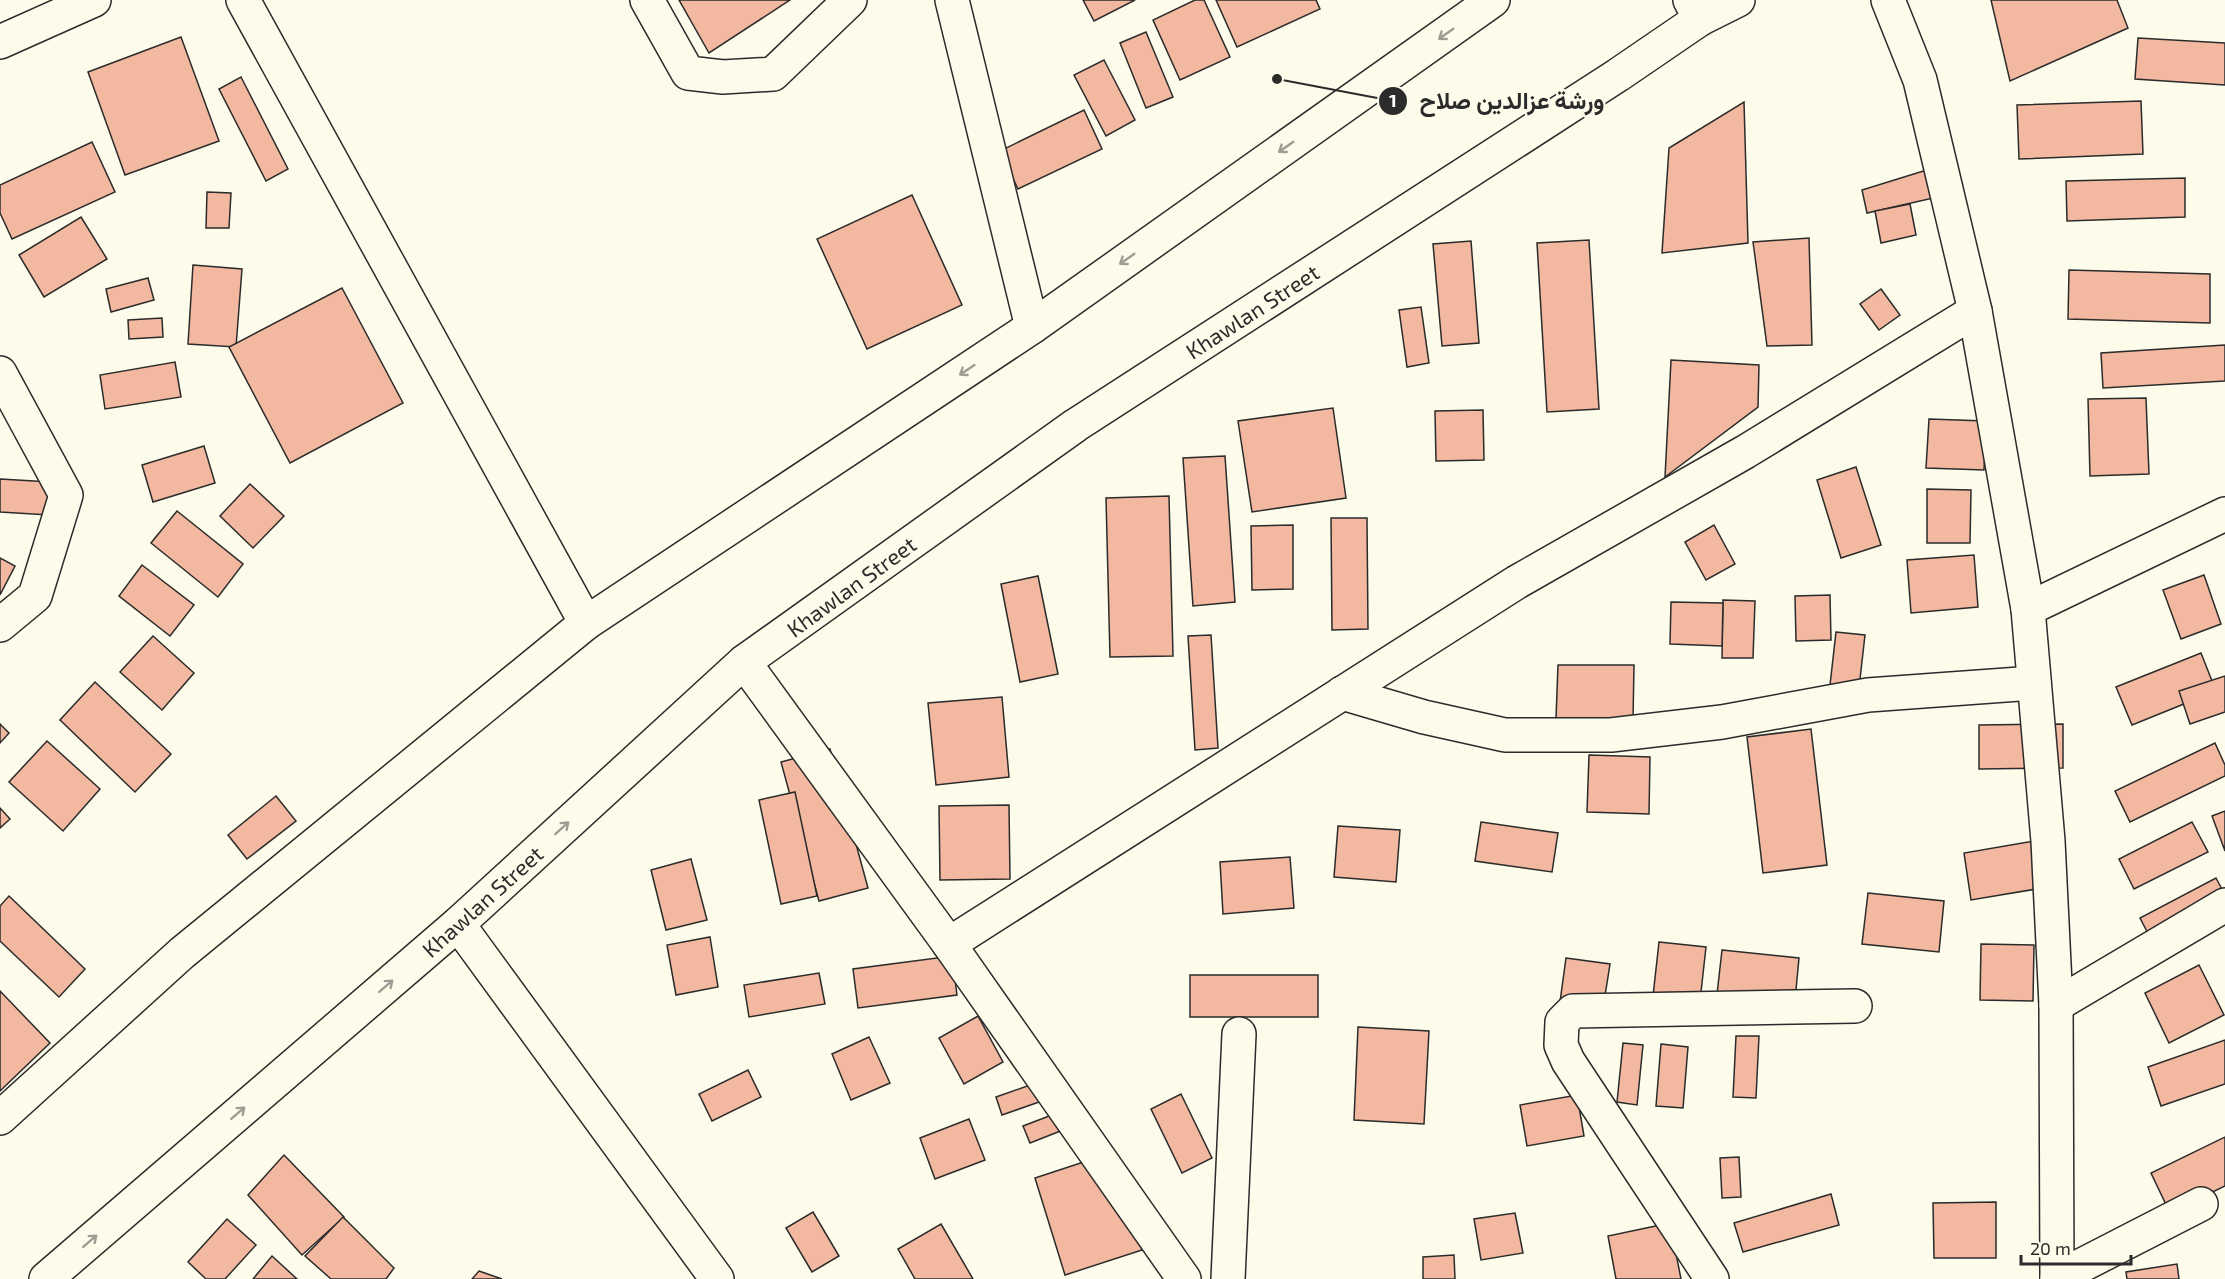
<svg xmlns="http://www.w3.org/2000/svg" width="2225" height="1279" viewBox="0 0 2225 1279" font-family="'Exo 2',Vazirmatn,sans-serif">
	<style>
		.building { fill: #f2b8a0; stroke: #2b2b2b; stroke-width: 1.5 }
		.lines { fill: none; stroke-linecap: round; stroke-linejoin: round }
		.minor-casing { stroke: #2b2b2b; stroke-width: 36 }
		.tertiary-casing { stroke: #2b2b2b; stroke-width: 36 }
		.primary-casing { stroke: #2b2b2b; stroke-width: 36 }
		.minor { stroke: #fdfbea; stroke-width: 33 }
		.tertiary { stroke: #fdfbea; stroke-width: 33 }
		.primary { stroke: #fdfbea; stroke-width: 33 }
		.oneway { stroke: #9e9d94 }
		.labels { text-anchor: middle; dominant-baseline: central; stroke-width: 4.5; stroke-linejoin: round; paint-order: stroke }
		.street-label { font-size: 22px; fill: #2b2b2b; stroke: #fdfbea }
		.leader { fill: none; stroke: #2b2b2b; stroke-width: 2 }
		.callout-dot { fill: #2b2b2b; stroke: #fdfbea; stroke-width: 2 }
		.mark-label { font-size: 18px; text-anchor: middle; font-weight: bold; fill: #fff }
		.callout-label { font-size: 24px; text-anchor: middle; font-weight: bold; fill: #2b2b2b; stroke: #fdfbea; stroke-width: 4.5; stroke-linejoin: round; paint-order: stroke }
	</style>
	<rect width="100%" height="100%" fill="#fdfbea"/>
	<g class="building">
		<polygon points="679,0 790,0 709,53"/>
		<polygon points="1083,0 1135,0 1094,21"/>
		<polygon points="1195,0 1204,0 1230,57 1180,80 1153,20"/>
		<polygon points="1216,0 1316,0 1320,9 1237,47"/>
		<polygon points="1991,0 2117,0 2128,28 2010,81"/>
		<polygon points="1146,32 1173,97 1146,108 1120,43"/>
		<polygon points="181,37 219,141 125,175 88,72"/>
		<polygon points="2138,38 2225,43 2225,85 2135,79"/>
		<polygon points="1104,60 1135,120 1106,136 1074,75"/>
		<polygon points="241,77 288,169 266,181 219,89"/>
		<polygon points="2141,101 2143,154 2019,159 2017,105"/>
		<polygon points="1744,102 1748,243 1662,253 1669,148"/>
		<polygon points="1084,110 1102,149 1018,189 1000,151"/>
		<polygon points="92,142 115,192 12,239 0,213 0,185"/>
		<polygon points="1946,164 1951,194 1867,213 1862,190"/>
		<polygon points="2185,178 2185,217 2067,221 2066,181"/>
		<polygon points="207,192 231,193 229,228 206,228"/>
		<polygon points="912,195 962,305 867,349 817,239"/>
		<polygon points="1910,204 1916,235 1881,243 1875,211"/>
		<polygon points="81,217 107,259 44,297 19,255"/>
		<polygon points="1809,238 1812,345 1767,346 1753,242"/>
		<polygon points="1589,240 1599,409 1547,412 1537,243"/>
		<polygon points="1471,241 1479,343 1442,346 1433,244"/>
		<polygon points="193,265 242,269 236,347 188,344"/>
		<polygon points="2069,270 2210,274 2210,323 2068,319"/>
		<polygon points="148,278 154,300 111,312 106,289"/>
		<polygon points="342,288 403,403 290,463 229,347"/>
		<polygon points="1881,289 1900,315 1879,330 1860,304"/>
		<polygon points="1421,307 1429,363 1407,367 1399,310"/>
		<polygon points="162,318 163,337 129,339 128,320"/>
		<polygon points="2225,345 2225,381 2103,388 2101,353"/>
		<polygon points="1671,360 1759,365 1758,407 1665,477"/>
		<polygon points="175,362 181,397 105,409 100,375"/>
		<polygon points="2146,398 2149,474 2090,476 2088,399"/>
		<polygon points="1333,408 1346,498 1252,512 1238,421"/>
		<polygon points="1483,410 1484,460 1436,461 1435,411"/>
		<polygon points="1929,419 1986,421 1984,470 1926,468"/>
		<polygon points="204,446 215,483 153,502 142,465"/>
		<polygon points="1225,456 1235,602 1193,606 1183,458"/>
		<polygon points="1856,467 1881,545 1841,558 1817,480"/>
		<polygon points="0,479 68,483 65,516 0,512"/>
		<polygon points="250,484 284,516 253,548 220,516"/>
		<polygon points="1927,489 1971,490 1970,543 1927,543"/>
		<polygon points="1169,496 1173,656 1110,657 1106,498"/>
		<polygon points="177,511 243,564 218,597 151,543"/>
		<polygon points="1331,518 1367,518 1368,629 1332,630"/>
		<polygon points="1293,525 1293,589 1252,590 1251,526"/>
		<polygon points="1714,525 1735,564 1706,580 1685,542"/>
		<polygon points="1974,555 1978,607 1911,613 1907,560"/>
		<polygon points="0,558 15,566 0,595"/>
		<polygon points="142,565 194,605 170,636 119,596"/>
		<polygon points="2204,575 2221,624 2181,639 2163,590"/>
		<polygon points="1038,576 1058,674 1020,682 1001,584"/>
		<polygon points="1830,595 1831,640 1796,641 1795,596"/>
		<polygon points="1723,600 1755,601 1753,658 1722,658"/>
		<polygon points="1671,602 1723,603 1722,646 1670,644"/>
		<polygon points="1836,632 1865,635 1859,688 1830,685"/>
		<polygon points="1211,635 1218,748 1195,750 1188,636"/>
		<polygon points="153,636 194,673 162,710 120,672"/>
		<polygon points="2201,653 2216,691 2132,725 2116,687"/>
		<polygon points="1558,665 1634,665 1633,720 1556,718"/>
		<polygon points="2225,676 2225,712 2190,724 2179,691"/>
		<polygon points="95,682 171,754 135,792 60,720"/>
		<polygon points="1002,697 1009,777 936,785 928,703"/>
		<polygon points="0,724 9,733 0,743"/>
		<polygon points="2063,724 2063,768 1979,769 1979,725"/>
		<polygon points="1811,729 1827,865 1763,873 1747,737"/>
		<polygon points="47,741 100,789 63,831 9,782"/>
		<polygon points="2215,743 2225,765 2225,776 2130,822 2115,791"/>
		<polygon points="830,749 868,888 819,901 781,762"/>
		<polygon points="1589,755 1650,757 1649,814 1587,812"/>
		<polygon points="795,792 817,896 781,904 759,800"/>
		<polygon points="276,796 296,821 247,859 228,835"/>
		<polygon points="1009,805 1010,879 940,880 939,806"/>
		<polygon points="0,808 10,819 0,828"/>
		<polygon points="2225,811 2225,851 2212,816"/>
		<polygon points="1481,822 1558,833 1552,872 1475,861"/>
		<polygon points="2192,822 2208,852 2134,889 2119,859"/>
		<polygon points="1338,826 1400,830 1396,882 1334,877"/>
		<polygon points="2052,838 2060,885 1971,900 1964,853"/>
		<polygon points="1290,857 1294,908 1223,914 1220,862"/>
		<polygon points="691,859 707,920 666,930 651,870"/>
		<polygon points="2216,878 2225,895 2153,943 2140,918"/>
		<polygon points="1868,893 1944,901 1939,952 1862,944"/>
		<polygon points="9,896 85,969 59,997 0,941 0,906"/>
		<polygon points="710,937 718,987 676,995 667,945"/>
		<polygon points="1659,942 1706,947 1699,1010 1652,1005"/>
		<polygon points="1981,944 2034,945 2033,1001 1980,1000"/>
		<polygon points="1722,950 1799,958 1794,1011 1716,1003"/>
		<polygon points="952,956 957,995 858,1008 853,969"/>
		<polygon points="1566,958 1610,964 1602,1015 1559,1009"/>
		<polygon points="2199,965 2224,1015 2169,1043 2145,993"/>
		<polygon points="819,973 825,1004 749,1017 744,985"/>
		<rect x="1190" y="975" width="128" height="42"/>
		<polygon points="0,991 50,1043 0,1091"/>
		<polygon points="978,1016 1003,1062 964,1084 939,1038"/>
		<polygon points="1358,1027 1429,1031 1424,1124 1354,1120"/>
		<polygon points="1736,1036 1759,1036 1756,1098 1733,1097"/>
		<polygon points="869,1037 890,1083 851,1100 832,1054"/>
		<polygon points="2225,1040 2225,1084 2161,1106 2148,1067"/>
		<polygon points="1623,1043 1643,1045 1637,1105 1617,1102"/>
		<polygon points="1661,1044 1688,1047 1683,1108 1656,1106"/>
		<polygon points="748,1070 761,1097 712,1121 699,1094"/>
		<polygon points="1033,1084 1039,1102 1002,1115 996,1097"/>
		<polygon points="1181,1094 1212,1158 1182,1173 1151,1109"/>
		<polygon points="1577,1095 1584,1136 1527,1146 1520,1105"/>
		<polygon points="1057,1113 1063,1130 1030,1143 1023,1126"/>
		<polygon points="969,1119 985,1160 935,1179 920,1138"/>
		<polygon points="2225,1137 2225,1186 2170,1213 2151,1173"/>
		<polygon points="1111,1153 1142,1250 1065,1275 1035,1178"/>
		<polygon points="284,1155 344,1217 302,1255 248,1195"/>
		<polygon points="1739,1157 1741,1197 1722,1198 1720,1158"/>
		<polygon points="1831,1194 1839,1225 1743,1252 1734,1223"/>
		<polygon points="1996,1202 1996,1258 1934,1258 1933,1203"/>
		<polygon points="813,1212 839,1256 812,1272 786,1228"/>
		<polygon points="1515,1213 1523,1253 1481,1260 1474,1219"/>
		<polygon points="343,1217 394,1268 386,1279 331,1279 305,1256"/>
		<polygon points="227,1219 256,1245 225,1279 206,1279 188,1262"/>
		<polygon points="1670,1223 1681,1279 1616,1279 1608,1236"/>
		<polygon points="941,1224 973,1279 915,1279 898,1249"/>
		<polygon points="1454,1255 1455,1279 1423,1279 1423,1257"/>
		<polygon points="272,1256 297,1279 253,1279"/>
		<polygon points="2177,1264 2179,1279 2127,1279 2126,1272"/>
		<polygon points="479,1271 502,1279 472,1279"/>
	</g>
	<g class="lines">
		<g class="minor-casing">
			<g id="minor">
				<polyline points="243,0 586,623"/>
				<polyline points="647,0 688,73 723,77 773,74 850,0"/>
				<polyline points="952,0 1032,327"/>
				<polyline points="1888,0 1920,80 1975,311 2028,609 2048,841 2056,1005 2057,1279"/>
				<polyline points="0,42 94,0"/>
				<polyline points="0,373 66,495 35,596 0,625"/>
				<polyline points="2028,609 2225,514"/>
				<polyline points="744,662 949,944 1184,1279"/>
				<polyline points="1342,693 1424,717 1505,735 1611,735 1722,722 1868,695 2034,683"/>
				<polyline points="458,924 717,1279"/>
				<polyline points="949,944 1517,582 1745,452 1975,311"/>
				<polyline points="2056,1005 2225,905"/>
				<polyline points="2057,1278 2201,1204"/>
				<polyline points="1228,1279 1239,1034"/>
				<polyline points="1712,1279 1568,1061 1561,1045 1562,1022 1573,1011 1855,1006"/>
			</g>
		</g>
		<g class="tertiary-casing">
			<polyline id="tertiary" points="1690,0 1700,19"/>
		</g>
		<g class="primary-casing">
			<g id="primary">
				<polyline points="0,1118 182,953 586,623 1032,327 1493,0"/>
				<polyline points="46,1279 458,924 744,662 1076,425 1618,75 1700,19 1738,0"/>
			</g>
		</g>
		<use href="#minor" class="minor"/>
		<use href="#tertiary" class="tertiary"/>
		<use href="#primary" class="primary"/>
	</g>
	<defs><path id="oneway-shaft" d="M-6 0H5M1.5-3L5.5 0L1.5 3" fill="none" stroke-width="1.6" stroke-linecap="round" stroke-linejoin="round" transform="scale(1.5)"/></defs>
	<g class="oneway">
		<use href="#oneway-shaft" transform="translate(1446 34) rotate(145)"/>
		<use href="#oneway-shaft" transform="translate(1286 147) rotate(145)"/>
		<use href="#oneway-shaft" transform="translate(1127 259) rotate(145)"/>
		<use href="#oneway-shaft" transform="translate(967 370) rotate(146)"/>
		<use href="#oneway-shaft" transform="translate(562 828) rotate(-42)"/>
		<use href="#oneway-shaft" transform="translate(386 986) rotate(-41)"/>
		<use href="#oneway-shaft" transform="translate(238 1113) rotate(-41)"/>
		<use href="#oneway-shaft" transform="translate(90 1241) rotate(-41)"/>
	</g>
	<g class="labels">
		<g class="street-label">
			<text transform="translate(1252 311) rotate(-33)">Khawlan Street</text>
			<text transform="translate(851 586) rotate(-36)">Khawlan Street</text>
			<text transform="translate(482 901) rotate(-42)">Khawlan Street</text>
		</g>
	</g>
	<path class="leader" d="M1277 79L1393 101"/>
	<g class="callout-dot">
		<circle cx="1277" cy="79" r="6"/>
		<circle cx="1393" cy="101" r="15"/>
	</g>
	<g class="mark-label">
		<text x="1393" y="107">1</text>
	</g>
	<g class="callout-label">
		<text x="1512" y="109">ورشة عزالدين صلاح</text>
	</g>
	<path d="M2021 1255v9h110v-9" fill="none" stroke="#2b2b2b" stroke-width="3"/>
	<text x="2030" y="1255" font-size="18" fill="#2b2b2b" stroke="#fdfbea" stroke-width="4.5" paint-order="stroke">20 m</text>
</svg>
